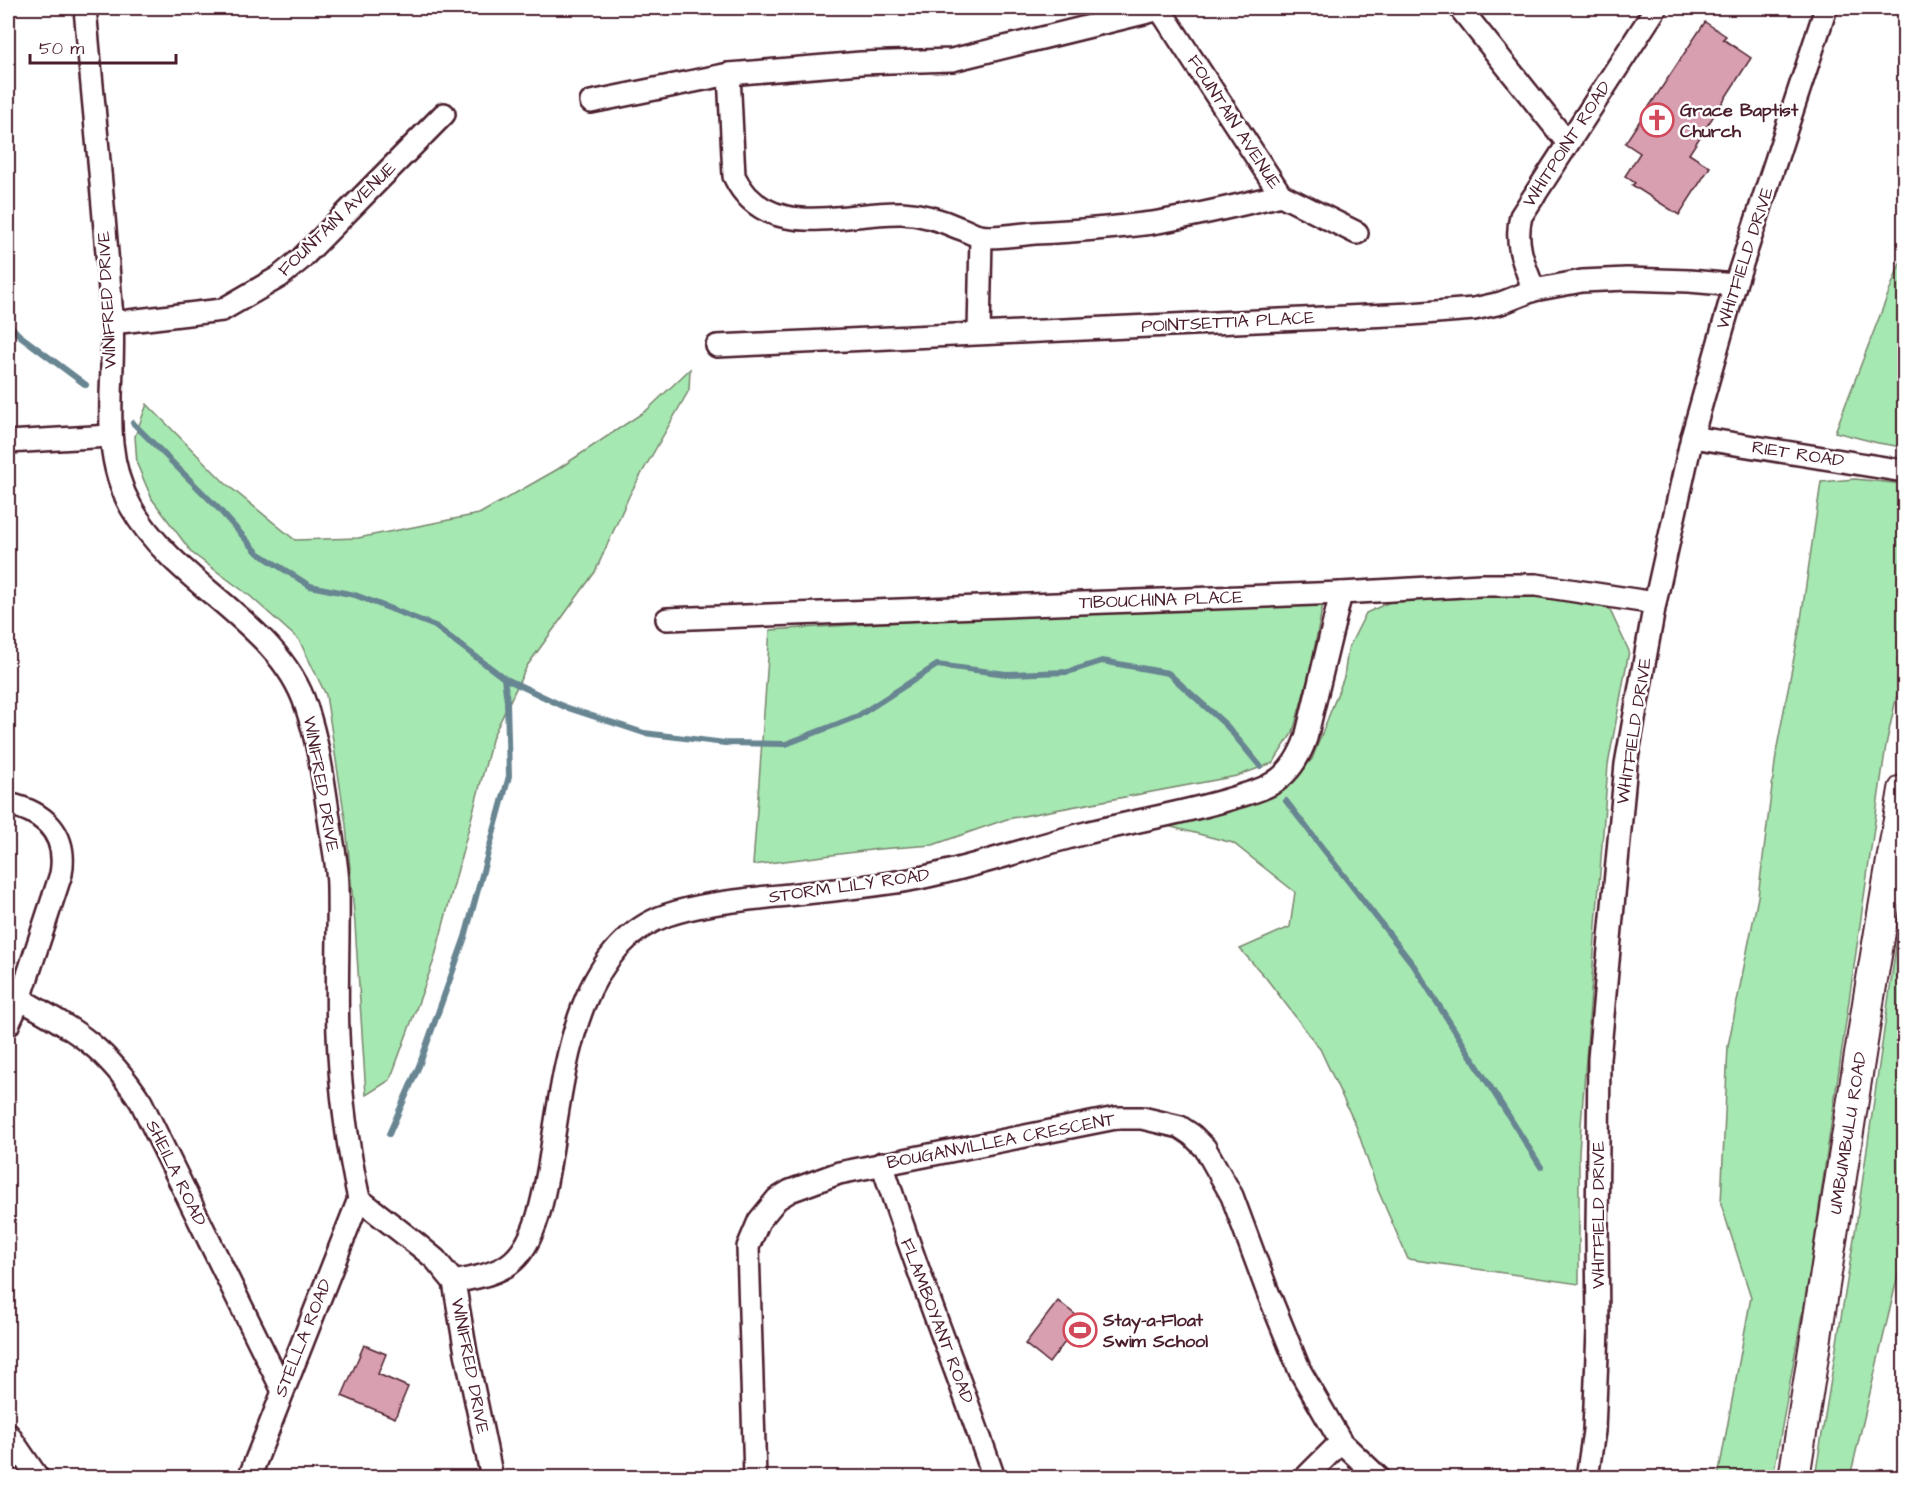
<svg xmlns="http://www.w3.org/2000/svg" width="1912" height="1485" viewBox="0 0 1912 1485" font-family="'Architects Daughter',sans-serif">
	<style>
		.green { fill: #a6e8b1; stroke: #78846e; stroke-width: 1.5 }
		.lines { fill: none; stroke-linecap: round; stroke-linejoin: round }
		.stream { stroke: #678592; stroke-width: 6 }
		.building { fill: #d79fb0; stroke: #4a1f2b; stroke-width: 1.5 }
		.minor-casing { stroke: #4a1f2b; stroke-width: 26 }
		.secondary-casing { stroke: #4a1f2b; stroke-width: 34 }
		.minor { stroke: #fff; stroke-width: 21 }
		.secondary { stroke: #fff; stroke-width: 30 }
		.labels { text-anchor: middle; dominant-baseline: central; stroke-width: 5; stroke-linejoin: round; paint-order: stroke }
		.poi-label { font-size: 18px; font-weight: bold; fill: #4a1f2b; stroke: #fff; text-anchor: start }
		.street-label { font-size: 18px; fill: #4a1f2b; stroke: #fff }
	</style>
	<rect width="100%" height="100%" fill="#fff"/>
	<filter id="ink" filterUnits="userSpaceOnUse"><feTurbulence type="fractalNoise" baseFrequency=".0167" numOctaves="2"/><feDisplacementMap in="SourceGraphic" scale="12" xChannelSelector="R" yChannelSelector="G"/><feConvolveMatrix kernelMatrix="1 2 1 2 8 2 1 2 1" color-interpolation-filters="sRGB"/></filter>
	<g filter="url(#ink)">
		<g class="green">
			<polygon points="1904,253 1904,447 1902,447 1878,443 1835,432"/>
			<polygon points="690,369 689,390 630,494 595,572 527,666 493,736 434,960 390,1080 366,1095 355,924 346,825 326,695 299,640 250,596 192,553 152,499 137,464 135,436 147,404 225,483 295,540 358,538 479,514 558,469 647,410"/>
			<polygon points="1855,479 1904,484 1904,662 1886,745 1810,1270 1773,1477 1718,1477 1751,1297 1721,1204 1728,1046 1758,897 1777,747 1800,626 1821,482"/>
			<polygon points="1483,593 1549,596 1608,606 1629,651 1608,765 1579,1152 1579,1284 1408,1259 1377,1188 1356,1126 1320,1049 1266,978 1240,949 1290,927 1295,892 1233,843 1156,823 1291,781 1312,759 1344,677 1348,649 1366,613 1398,598"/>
			<polygon points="1323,604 1310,671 1293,732 1273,763 1237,776 1007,819 933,845 879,849 753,865 770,630 998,616"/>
			<polygon points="1904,891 1904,1238 1898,1275 1850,1477 1815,1477 1856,1226"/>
		</g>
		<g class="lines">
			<g class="stream">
				<polyline points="8,323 19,335 86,385"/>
				<polyline points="133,423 217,507 258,553 310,586 355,595 435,626 504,678 565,707 644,733 725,743 786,744 858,716 937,665 1006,674 1068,672 1102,661 1168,673 1226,725 1260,766"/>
				<polyline points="1286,801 1414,966 1541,1167"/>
				<polyline points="389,1134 419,1066 465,937 509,776 507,701 504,678"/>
			</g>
		</g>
		<g class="building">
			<polygon points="1705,22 1726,36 1723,39 1751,58 1689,154 1710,167 1679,215 1632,185 1635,183 1625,176 1640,153 1625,143"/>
			<polygon points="1058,1301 1082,1320 1049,1363 1025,1344"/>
			<polygon points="364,1345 386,1354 378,1374 408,1387 395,1418 342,1396"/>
		</g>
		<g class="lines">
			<g class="minor-casing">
				<g id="minor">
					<path d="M85,8C94,111 105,215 112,319C116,383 98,448 131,507C175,585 279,623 306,706C319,744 324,785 330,825C333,845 338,867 338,888C339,937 336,986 338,1034C340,1089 347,1145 359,1199L418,1245L435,1259L454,1282L466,1353L492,1478"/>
					<polyline points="1159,8 1281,195 1357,233"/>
					<polyline points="1460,8 1567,142"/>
					<path d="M729,74L734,176C766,244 846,211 902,213C922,214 941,220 959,228C966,230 973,235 980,236C993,239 1021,234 1035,233C1074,231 1114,228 1152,223C1196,216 1239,205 1281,195"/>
					<polyline points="591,102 729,74 861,63 952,60 1160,9"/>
					<path d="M1534,290C1524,265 1514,243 1521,216L1656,8"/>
					<polyline points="112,323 222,310 279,277 301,259 444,114"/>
					<polyline points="979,333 981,237"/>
					<polyline points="717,346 1411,314 1474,309 1501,303 1534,290 1582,281 1627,279 1689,281 1735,285"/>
					<polyline points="1692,437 1904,471"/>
					<polyline points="8,442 110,436"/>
					<polyline points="667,619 1341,593 1481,585 1536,585 1655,603"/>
					<path d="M8,804C45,812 68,834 61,874L20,999L8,1025"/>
					<path d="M20,999C76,1031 105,1046 141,1102L282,1389"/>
					<path d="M882,1163C915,1269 958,1372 994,1478"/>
					<path d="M454,1282C473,1278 499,1274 513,1261C536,1241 544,1195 549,1166C563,1083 572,948 667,915C699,904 734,901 768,897C815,892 862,888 909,880C969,869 1027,848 1086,833C1134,821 1183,813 1230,799C1245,794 1261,791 1273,783C1290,773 1300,755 1306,738L1341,593"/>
					<polyline points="8,1434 38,1478"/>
					<polyline points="249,1478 359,1199"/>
					<polyline points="755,1478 748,1247 759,1221 777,1199 790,1191 839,1173 1116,1118 1142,1118 1180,1127 1192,1135 1205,1148 1232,1196 1267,1290 1300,1371 1341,1442 1379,1478"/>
					<polyline points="1305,1478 1341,1442"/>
					<polyline points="1587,1478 1594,1431 1598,1330 1597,1228 1599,1059 1626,764 1655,603 1692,437 1735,285 1826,8"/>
				</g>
			</g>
			<g class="secondary-casing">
				<polyline id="secondary" points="1794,1478 1869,997 1904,790"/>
			</g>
			<use href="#minor" class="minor"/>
			<use href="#secondary" class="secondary"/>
		</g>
	</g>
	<defs>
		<g id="church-ring" transform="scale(1.725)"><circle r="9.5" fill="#fff" stroke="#d1495b" stroke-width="1.5"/><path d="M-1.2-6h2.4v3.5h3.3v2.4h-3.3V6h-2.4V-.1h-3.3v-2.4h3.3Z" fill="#d1495b"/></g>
		<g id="stadium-ring" transform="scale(1.725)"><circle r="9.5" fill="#fff" stroke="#d1495b" stroke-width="1.5"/><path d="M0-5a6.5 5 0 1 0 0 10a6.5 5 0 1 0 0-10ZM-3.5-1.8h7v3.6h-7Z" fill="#d1495b"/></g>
	</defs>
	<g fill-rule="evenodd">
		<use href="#church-ring" x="1657" y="120"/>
		<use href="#stadium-ring" x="1080" y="1330"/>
	</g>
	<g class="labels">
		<g class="poi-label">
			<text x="1680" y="110">Grace Baptist<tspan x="1680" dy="21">Church</tspan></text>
			<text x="1103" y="1320">Stay-a-Float<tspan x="1103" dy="21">Swim School</tspan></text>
		</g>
		<g class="street-label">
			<text transform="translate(1234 122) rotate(57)">FOUNTAIN AVENUE</text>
			<text transform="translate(1567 144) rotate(-57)">WHITPOINT ROAD</text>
			<text transform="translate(337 219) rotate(-44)">FOUNTAIN AVENUE</text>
			<text transform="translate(1745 258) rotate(-72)">WHITFIELD DRIVE</text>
			<text transform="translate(107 300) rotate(-93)">WINIFRED DRIVE</text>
			<text transform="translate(1228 322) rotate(-3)">POINTSETTIA PLACE</text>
			<text transform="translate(1798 454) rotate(9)">RIET ROAD</text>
			<text transform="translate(1161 600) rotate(-2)">TIBOUCHINA PLACE</text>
			<text transform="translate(1634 731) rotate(-81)">WHITFIELD DRIVE</text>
			<text transform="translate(321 784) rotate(80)">WINIFRED DRIVE</text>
			<text transform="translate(849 886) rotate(-8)">STORM LILY ROAD</text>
			<text transform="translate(1848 1133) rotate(-81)">UMBUMBULU ROAD</text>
			<text transform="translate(1001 1141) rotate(-11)">BOUGANVILLEA CRESCENT</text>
			<text transform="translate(176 1173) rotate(64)">SHEILA ROAD</text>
			<text transform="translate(1598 1215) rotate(-90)">WHITFIELD DRIVE</text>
			<text transform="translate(937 1321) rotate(69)">FLAMBOYANT ROAD</text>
			<text transform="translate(303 1338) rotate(-68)">STELLA ROAD</text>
			<text transform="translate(470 1366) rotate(79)">WINIFRED DRIVE</text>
		</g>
	</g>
	<rect width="1912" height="1485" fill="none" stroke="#fff" stroke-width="30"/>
	<rect x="15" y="15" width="1882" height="1455" fill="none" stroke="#4a1f2b" stroke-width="2" filter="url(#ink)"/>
	<path d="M30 54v9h146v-9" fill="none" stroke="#4a1f2b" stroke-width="3"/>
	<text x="39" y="54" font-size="18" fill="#4a1f2b" stroke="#ffffff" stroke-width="4.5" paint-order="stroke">50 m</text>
</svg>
